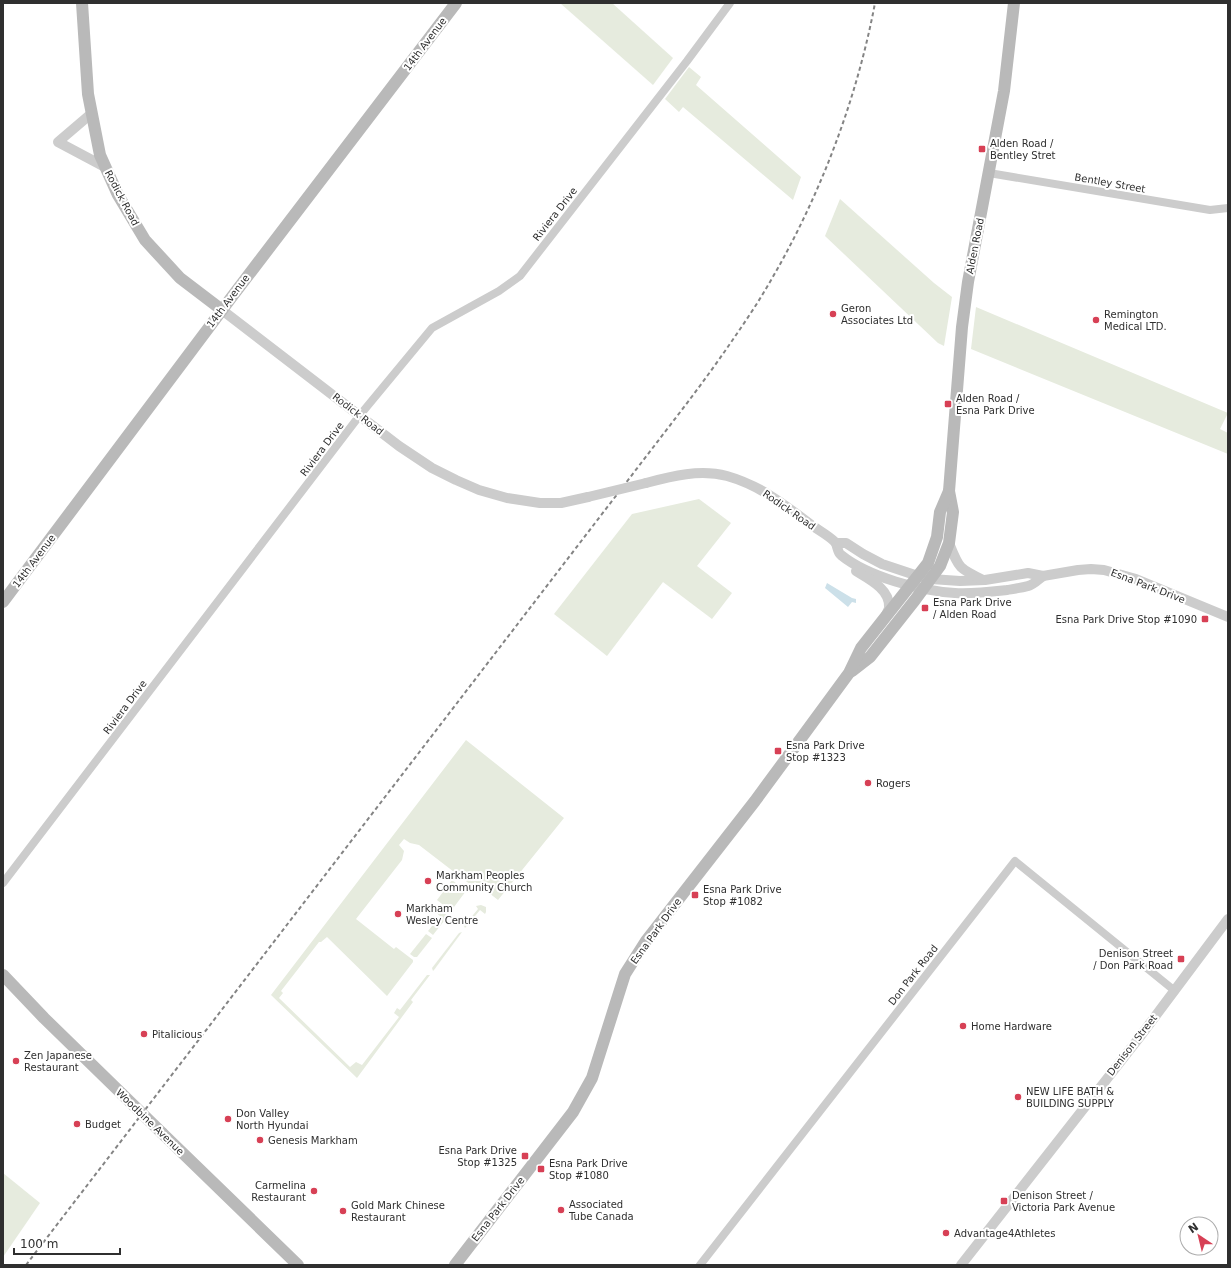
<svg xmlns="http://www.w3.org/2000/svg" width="1231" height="1268" viewBox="0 0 1231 1268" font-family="'DejaVu Sans',sans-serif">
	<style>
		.green { fill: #e6ebde }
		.water { fill: #cce0e9 }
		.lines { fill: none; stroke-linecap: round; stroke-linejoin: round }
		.minor { stroke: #ccc; stroke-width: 8 }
		.tertiary { stroke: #ccc; stroke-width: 10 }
		.secondary { stroke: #b9b9b9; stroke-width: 12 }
		.rail { stroke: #848484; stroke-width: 2; stroke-dasharray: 4 3; stroke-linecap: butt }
		.tertiary-bridge { stroke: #ccc; stroke-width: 10 }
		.secondary-bridge { stroke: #b9b9b9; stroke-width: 12 }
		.poi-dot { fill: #d74055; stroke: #fff; stroke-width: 1.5 }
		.labels { text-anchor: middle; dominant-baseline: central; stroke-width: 4; stroke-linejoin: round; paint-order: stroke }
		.street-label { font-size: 10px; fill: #2f2f2f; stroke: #fff }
		.poi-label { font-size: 10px; fill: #2f2f2f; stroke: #fff; text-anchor: start }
	</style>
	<rect width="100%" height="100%" fill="#fff"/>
	<g class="green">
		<polygon points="560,3 612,3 673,58 653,85"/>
		<polygon points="689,67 701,77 696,85 801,177 793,200 683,107 679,112 665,99"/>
		<polygon points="840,199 934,283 952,297 944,346 938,343 825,236"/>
		<polygon points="976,307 1228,413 1220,429 1228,433 1228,454 971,349"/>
		<polygon points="699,499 731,523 697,566 732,593 712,619 663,582 607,656 554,614 632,514"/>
		<polygon points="466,740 564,818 498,900 475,882 471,885 419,845 410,843 404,839 399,845 404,851 402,860 356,919 394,949 396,947 413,960 413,962 387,996 327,937 321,942 319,942 281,991 283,993 279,998 350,1067 356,1062 362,1065 399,1017 394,1013 397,1008 400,1010 427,975 430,975 411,1000 413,1002 357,1078 271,995"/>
		<polygon points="452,880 466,891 451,911 437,900"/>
		<polygon points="481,905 486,907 486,912 485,914 480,910 465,928 464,926 478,909 476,906"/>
		<polygon points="437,908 448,916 433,935 428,931 440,916 434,911"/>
		<polygon points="462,932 434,970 433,971 432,968 459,933"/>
		<polygon points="426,934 432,938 417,957 414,957 410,954"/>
		<polygon points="3,1173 40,1203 3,1257"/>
	</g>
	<polygon class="water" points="827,583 852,598 856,599 856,603 852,602 848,607 825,588"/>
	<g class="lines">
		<g class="minor">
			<polyline points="989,173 1210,210 1228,208"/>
			<polyline points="3,883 360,415 432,328 499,291 520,276 687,61 730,3"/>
			<polyline points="700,1265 1015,861 1175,991"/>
		</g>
		<g class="tertiary">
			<polyline points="92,113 58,142 105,167"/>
			<polyline points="222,310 399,446 432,468 456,480 479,490 507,498 540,503 561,503 588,497"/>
			<path d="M646,483C672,476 700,469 727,476C759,485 784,504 810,524C818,530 828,535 835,542C838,546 837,552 841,555C868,577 921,591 955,593C972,594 989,592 1007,590C1013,589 1021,588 1028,586C1033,585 1038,580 1043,576"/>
			<polyline points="836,543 846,543 863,554 882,564 918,576 931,579 960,581 985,580 1028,573 1043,576 1078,570 1091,569 1104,570 1136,579 1228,617"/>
			<path d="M949,543C959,568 958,568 983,580"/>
			<path d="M856,571C869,579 890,589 889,607C889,609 887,613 886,615"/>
			<polyline points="961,1265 1139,1038 1228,919"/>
		</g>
		<g class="secondary">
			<polyline points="82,3 88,94 100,155 118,195 145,240 180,278 222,310"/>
			<polyline points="3,602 231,298 456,3"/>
			<polyline points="852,671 870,657 915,600 940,566 949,543 953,512 949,491 962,327 968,282 1004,91 1014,3"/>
			<polyline points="3,975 44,1018 122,1094"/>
			<polyline points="162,1133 298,1265"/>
			<polyline points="455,1265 573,1112 592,1078 625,974 646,941 755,801 849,673 861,648 928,563 937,537 940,512 949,491"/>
		</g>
		<path class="rail" d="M26,1265L681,411C707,377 732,342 756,305C813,214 855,109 875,3"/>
		<polyline class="tertiary-bridge" points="588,497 646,483"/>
		<polyline class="secondary-bridge" points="122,1094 162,1133"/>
	</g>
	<g class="poi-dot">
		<rect x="978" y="145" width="8" height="8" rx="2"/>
		<circle cx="833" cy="314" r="4"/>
		<circle cx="1096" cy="320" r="4"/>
		<rect x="944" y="400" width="8" height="8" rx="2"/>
		<rect x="921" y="604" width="8" height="8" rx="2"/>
		<rect x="1201" y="615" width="8" height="8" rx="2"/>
		<rect x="774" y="747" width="8" height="8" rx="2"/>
		<circle cx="868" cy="783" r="4"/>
		<circle cx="428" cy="881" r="4"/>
		<rect x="691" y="891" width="8" height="8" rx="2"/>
		<circle cx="398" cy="914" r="4"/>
		<rect x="1177" y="955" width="8" height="8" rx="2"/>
		<circle cx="963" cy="1026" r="4"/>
		<circle cx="144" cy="1034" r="4"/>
		<circle cx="16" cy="1061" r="4"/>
		<circle cx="1018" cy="1097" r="4"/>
		<circle cx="228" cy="1119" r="4"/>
		<circle cx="77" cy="1124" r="4"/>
		<circle cx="260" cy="1140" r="4"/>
		<rect x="521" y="1152" width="8" height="8" rx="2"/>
		<rect x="537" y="1165" width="8" height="8" rx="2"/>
		<circle cx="314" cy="1191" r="4"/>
		<rect x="1000" y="1197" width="8" height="8" rx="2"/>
		<circle cx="561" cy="1210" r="4"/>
		<circle cx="343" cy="1211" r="4"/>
		<circle cx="946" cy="1233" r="4"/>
	</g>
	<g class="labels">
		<g class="street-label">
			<text transform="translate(425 44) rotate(-53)">14th Avenue</text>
			<text transform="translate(1110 183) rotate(10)">Bentley Street</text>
			<text transform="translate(122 198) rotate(62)">Rodick Road</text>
			<text transform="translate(555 214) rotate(-52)">Riviera Drive</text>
			<text transform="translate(975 246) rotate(-79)">Alden Road</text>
			<text transform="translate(228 301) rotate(-53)">14th Avenue</text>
			<text transform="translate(358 414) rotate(38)">Rodick Road</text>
			<text transform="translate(322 449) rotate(-53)">Riviera Drive</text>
			<text transform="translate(789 510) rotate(35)">Rodick Road</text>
			<text transform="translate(34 561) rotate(-53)">14th Avenue</text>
			<text transform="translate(1148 586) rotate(21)">Esna Park Drive</text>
			<text transform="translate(125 707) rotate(-53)">Riviera Drive</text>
			<text transform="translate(656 931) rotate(-54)">Esna Park Drive</text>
			<text transform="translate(913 975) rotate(-52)">Don Park Road</text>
			<text transform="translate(1132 1045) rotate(-52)">Denison Street</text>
			<text transform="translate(150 1122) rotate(44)">Woodbine Avenue</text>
			<text transform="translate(498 1209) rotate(-52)">Esna Park Drive</text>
		</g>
		<g class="poi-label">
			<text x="990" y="143">Alden Road /<tspan x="990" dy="12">Bentley Stret</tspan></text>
			<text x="841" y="308">Geron<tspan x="841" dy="12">Associates Ltd</tspan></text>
			<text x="1104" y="314">Remington<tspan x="1104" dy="12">Medical LTD.</tspan></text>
			<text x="956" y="398">Alden Road /<tspan x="956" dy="12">Esna Park Drive</tspan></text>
			<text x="933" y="602">Esna Park Drive<tspan x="933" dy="12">/ Alden Road</tspan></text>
			<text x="1197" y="619" text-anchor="end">Esna Park Drive Stop #1090</text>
			<text x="786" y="745">Esna Park Drive<tspan x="786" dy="12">Stop #1323</tspan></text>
			<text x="876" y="783">Rogers</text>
			<text x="436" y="875">Markham Peoples<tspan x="436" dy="12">Community Church</tspan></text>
			<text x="703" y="889">Esna Park Drive<tspan x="703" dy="12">Stop #1082</tspan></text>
			<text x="406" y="908">Markham<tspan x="406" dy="12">Wesley Centre</tspan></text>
			<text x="1173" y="953" text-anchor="end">Denison Street<tspan x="1173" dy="12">/ Don Park Road</tspan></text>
			<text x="971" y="1026">Home Hardware</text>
			<text x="152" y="1034">Pitalicious</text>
			<text x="24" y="1055">Zen Japanese<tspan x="24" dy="12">Restaurant</tspan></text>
			<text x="1026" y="1091">NEW LIFE BATH &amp;<tspan x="1026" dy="12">BUILDING SUPPLY</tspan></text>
			<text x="236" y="1113">Don Valley<tspan x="236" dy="12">North Hyundai</tspan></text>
			<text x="85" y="1124">Budget</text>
			<text x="268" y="1140">Genesis Markham</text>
			<text x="517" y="1150" text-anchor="end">Esna Park Drive<tspan x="517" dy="12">Stop #1325</tspan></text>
			<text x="549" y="1163">Esna Park Drive<tspan x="549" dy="12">Stop #1080</tspan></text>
			<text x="306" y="1185" text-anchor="end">Carmelina<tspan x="306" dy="12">Restaurant</tspan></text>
			<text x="1012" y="1195">Denison Street /<tspan x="1012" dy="12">Victoria Park Avenue</tspan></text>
			<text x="569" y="1204">Associated<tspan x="569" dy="12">Tube Canada</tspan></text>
			<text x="351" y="1205">Gold Mark Chinese<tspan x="351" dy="12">Restaurant</tspan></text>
			<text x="954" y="1233">Advantage4Athletes</text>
		</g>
	</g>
	<rect width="1231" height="1268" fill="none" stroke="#2f2f2f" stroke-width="8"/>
	<g transform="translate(1199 1236) rotate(325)"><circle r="19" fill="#ffffff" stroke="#acacac"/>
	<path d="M0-3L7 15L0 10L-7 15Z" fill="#d74055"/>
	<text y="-6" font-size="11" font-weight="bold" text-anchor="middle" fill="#2f2f2f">N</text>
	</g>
	<path d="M14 1248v6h106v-6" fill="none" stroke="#2f2f2f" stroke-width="2"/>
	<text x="20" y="1248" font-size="12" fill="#2f2f2f" stroke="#ffffff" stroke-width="3" paint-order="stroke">100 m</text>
</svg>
